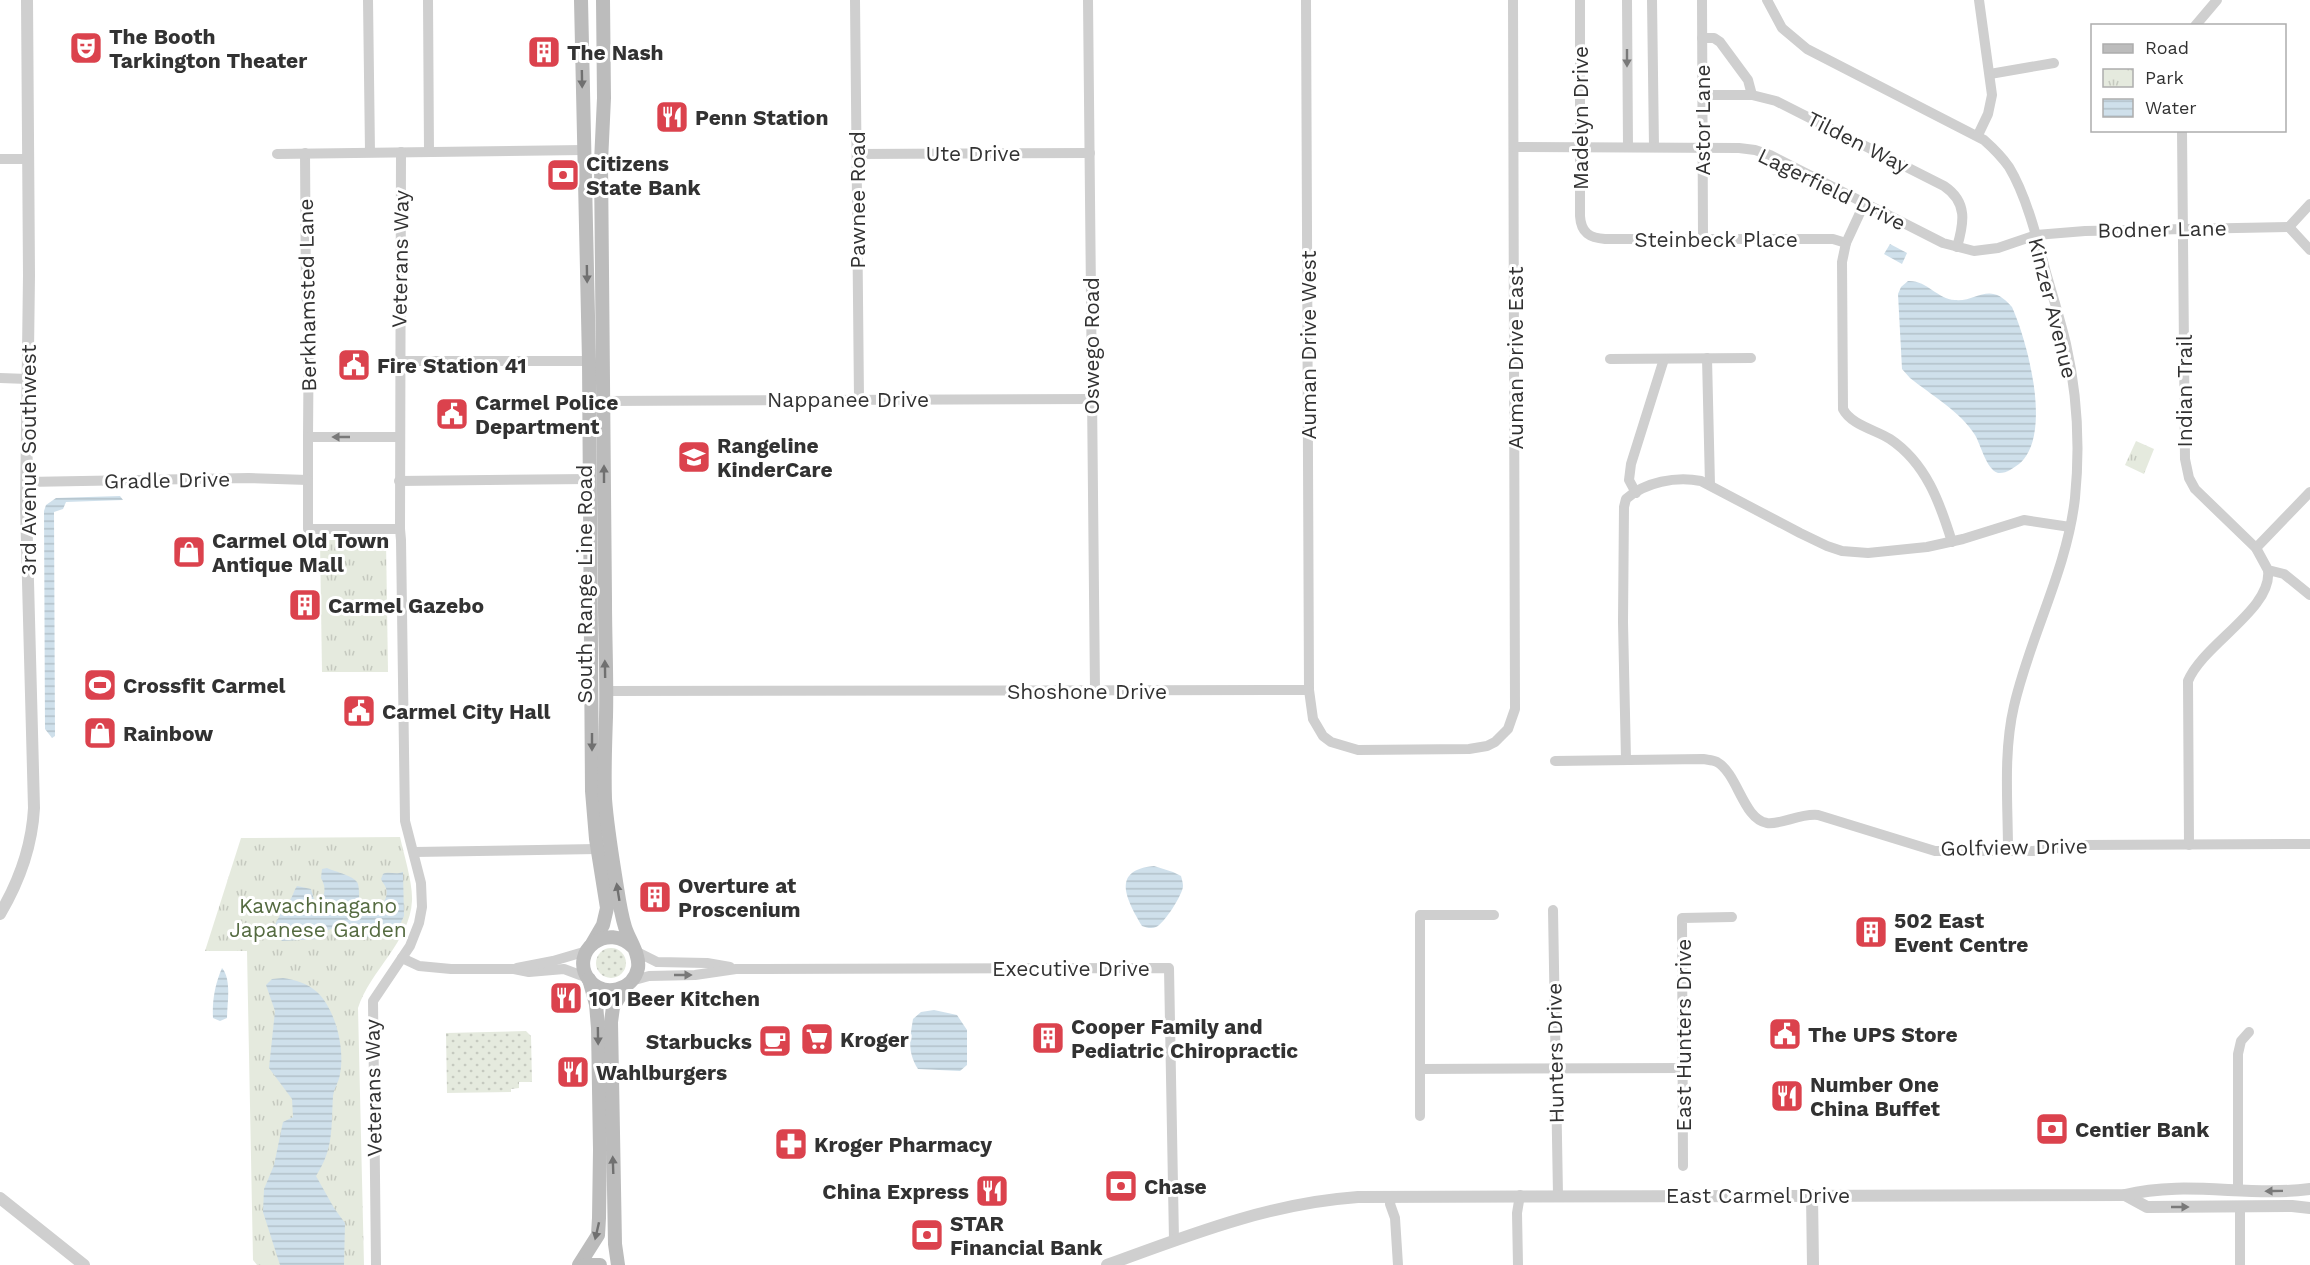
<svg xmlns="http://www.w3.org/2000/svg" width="2310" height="1265" viewBox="0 0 2310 1265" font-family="'Work Sans',sans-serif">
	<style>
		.grass { fill: url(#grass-dots) }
		.park { fill: url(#park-tufts) }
		.water { fill: url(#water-rules) }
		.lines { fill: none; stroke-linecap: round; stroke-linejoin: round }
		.minor { stroke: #cfcfcf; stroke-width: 10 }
		.tertiary { stroke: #cfcfcf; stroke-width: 12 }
		.secondary { stroke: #bcbcbc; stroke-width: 14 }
		.oneway { fill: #797979 }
		.oneway2 { fill: #707070 }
		.labels { text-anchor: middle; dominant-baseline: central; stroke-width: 6; stroke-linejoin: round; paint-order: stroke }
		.poi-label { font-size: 21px; font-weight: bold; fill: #323232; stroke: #fff; text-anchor: start }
		.street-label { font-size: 21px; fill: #323232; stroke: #fff }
		.park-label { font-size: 21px; fill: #556b41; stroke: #fff }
	</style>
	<defs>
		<pattern id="grass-dots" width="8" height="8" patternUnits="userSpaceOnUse" patternTransform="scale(1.5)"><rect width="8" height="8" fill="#e5eade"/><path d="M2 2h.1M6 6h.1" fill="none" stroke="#c5c9bf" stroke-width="1.8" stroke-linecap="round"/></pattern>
		<pattern id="park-tufts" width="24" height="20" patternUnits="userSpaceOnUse" patternTransform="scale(1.5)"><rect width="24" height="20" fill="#e5eade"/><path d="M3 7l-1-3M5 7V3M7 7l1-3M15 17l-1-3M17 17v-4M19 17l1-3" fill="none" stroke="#c5c9bf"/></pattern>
		<pattern id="water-rules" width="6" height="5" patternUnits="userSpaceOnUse" patternTransform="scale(1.5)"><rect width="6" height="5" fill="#cfe0eb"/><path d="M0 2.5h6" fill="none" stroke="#b2c1ca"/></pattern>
	</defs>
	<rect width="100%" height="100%" fill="#fff"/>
	<g class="grass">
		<circle cx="611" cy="963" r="15"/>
		<polygon points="526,1031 531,1036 532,1082 519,1082 519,1088 511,1089 511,1092 447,1093 446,1033"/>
	</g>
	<g class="park">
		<polygon points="2136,441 2154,449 2144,474 2125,465"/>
		<polygon points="320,540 386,540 388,672 322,672"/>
		<path d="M400,837C404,855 413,884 412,901C410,941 370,971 358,1008L364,1265H257L253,1260L247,951H205L241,838Z"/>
	</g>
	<g class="water">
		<polygon points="1890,244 1907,253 1902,264 1884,254"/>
		<path d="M1908,281C1927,280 1937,299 1955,300C1978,302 1989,280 2012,307C2028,343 2053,436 2019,464C2013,468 2006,474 1998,473C1986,469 1981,445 1975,435C1962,413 1930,394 1910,378L1902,369L1898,294L1901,287Z"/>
		<polygon points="120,496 123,500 66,502 63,509 54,512 55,736 52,738 45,729 44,511 46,505 56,498"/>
		<path d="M1154,866L1173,872L1181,876C1182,880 1183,883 1183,886C1183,894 1164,924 1156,927C1152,929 1147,928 1142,926C1127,900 1110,870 1154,866Z"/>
		<path d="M327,868C335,872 356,876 358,884C360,892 358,901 361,909C375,916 390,902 386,888C385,885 382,882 381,879L383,874C389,871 395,875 403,872L404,916L397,931L373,939L363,935L359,928L344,925L330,929L317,939L282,941L273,930C277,919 283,909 290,900C293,896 294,890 297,886L311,889L315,903H319C326,894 326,887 321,878L322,869Z"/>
		<path d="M222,968C232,980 227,1003 227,1018L220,1021L213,1018C212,1001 215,984 222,968Z"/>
		<path d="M283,978C296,980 307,983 317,992C336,1010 345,1049 340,1074C339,1082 334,1088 333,1096C331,1128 334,1148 316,1176L334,1208L345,1223L344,1265H280L263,1212L264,1189L274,1165L283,1122L293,1117L292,1099L269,1068L275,1011L266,985L272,979Z"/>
		<path d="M934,1010L957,1015L967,1030V1065L960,1071L918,1069C907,1052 910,1038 913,1019L921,1012Z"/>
	</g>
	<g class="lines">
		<g class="minor">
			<polyline points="368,0 370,152"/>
			<polyline points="428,0 429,152"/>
			<polyline points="855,0 859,399"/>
			<polyline points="1088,0 1095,691"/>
			<polyline points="1306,0 1309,690 1313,719 1323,736 1331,742 1358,750 1469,749 1487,746 1495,742 1508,729 1515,709 1513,0"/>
			<path d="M1580,0V216C1581,233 1590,238 1605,239H1833L1846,243"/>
			<polyline points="1627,0 1628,147"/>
			<polyline points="1652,0 1654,147"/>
			<polyline points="1702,0 1703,239"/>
			<path d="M1767,0L1782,28L1807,49L1984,140C1993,148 2002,157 2009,167C2026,195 2037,238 2045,269C2052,294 2060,319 2066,344C2077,393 2080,448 2075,498C2067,570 2030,636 2014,706C2003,753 2008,804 2008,851"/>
			<polyline points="2195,26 2217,0"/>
			<polyline points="1702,38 1714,38 1720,42 1748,80 1752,95"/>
			<polyline points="1990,74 2054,63"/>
			<path d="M1703,95H1752L1776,101L1944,186C1968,202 1964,223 1957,247"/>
			<polyline points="2182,130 2185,459 2189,478 2195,489 2256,548 2268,570 2284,574 2310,595"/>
			<polyline points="1978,135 1988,114 1992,95 1979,0"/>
			<polyline points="1514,147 1739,148 1755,150 1770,155 1943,243 1974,251 1998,248 2036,235 2085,231 2289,227"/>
			<polyline points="305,153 306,297 309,307 308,437"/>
			<polyline points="277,154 584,150"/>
			<polyline points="857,154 1090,153"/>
			<polyline points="0,159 29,159"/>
			<path d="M1865,202L1846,243L1842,262L1843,409C1851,425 1876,430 1890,439C1926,463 1940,503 1952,542"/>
			<polyline points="2289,227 2310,250"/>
			<polyline points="2289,227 2310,204"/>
			<polyline points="1707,358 1710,485"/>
			<polyline points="1610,359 1751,358"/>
			<polyline points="400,361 589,361"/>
			<polyline points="0,378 28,379"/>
			<polyline points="604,401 1092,399"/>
			<polyline points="399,437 308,437 308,529 400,529"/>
			<polyline points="399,481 589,479"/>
			<polyline points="26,482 249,478 308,480"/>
			<polyline points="1636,493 1629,480 1631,464 1664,359"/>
			<polyline points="2256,548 2310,492"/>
			<polyline points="606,691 1309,690"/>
			<path d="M1626,760L1623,622L1624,507L1626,499C1645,482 1676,476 1701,481L1800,533L1827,546L1842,551L1868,553L1927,547L1963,539L2024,520L2070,527"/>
			<path d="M1555,761L1703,759C1708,760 1713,760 1717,762C1738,774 1743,819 1767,823C1781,825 1800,813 1818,815L1935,851H2033L2082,845L2310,844"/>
			<path d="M2189,845L2188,681C2203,644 2273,609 2268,570"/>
			<polyline points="414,852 597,849"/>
			<polyline points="1553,910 1558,1195"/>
			<polyline points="635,951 657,962 707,963 730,967"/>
			<polyline points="402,958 419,966 451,969 514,969 529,972 564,969 588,978"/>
			<polyline points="517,968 553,961 587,951"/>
			<polyline points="631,981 649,976 695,975 736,969 1169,968 1174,1240"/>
			<polyline points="1420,1069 1684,1068"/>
			<polyline points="1420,1116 1420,915 1494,915"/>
			<polyline points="1683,1166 1682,918 1732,917"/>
			<polyline points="2238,1190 2238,1054 2241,1041 2249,1032"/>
			<polyline points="1392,1196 1390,1204 1395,1218 1398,1265"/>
			<polyline points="2240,1206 2240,1265"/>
			<polyline points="376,1265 373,1001 410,946 419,923 422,907 421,883 405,821 401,540 400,529 401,152"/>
			<polyline points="1518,1265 1517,1213 1520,1195"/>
		</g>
		<g class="tertiary">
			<path d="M0,914C20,880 32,847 34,808L26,506L29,275L27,0"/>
			<polyline points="1812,1195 1813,1265"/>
			<polyline points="2125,1195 2147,1207 2292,1206 2310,1208"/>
			<polyline points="0,1198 84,1265"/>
			<path d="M1107,1265C1189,1235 1270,1203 1358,1197L2125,1195C2185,1180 2248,1197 2310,1189"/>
		</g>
		<g class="secondary">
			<polyline points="581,0 589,361 592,791 596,839 607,908 603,925 592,944"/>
			<path d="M603,0L604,98L601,162C602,309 604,455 605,601C605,640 607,678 606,717C605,745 604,771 605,799C607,825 611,850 615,875C618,893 620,911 625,927C629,940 640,954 638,968C633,991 604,998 589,980C568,952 608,920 634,948"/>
			<polyline points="579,1265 598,1235 599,1218 600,1150 598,1028 596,1004 589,979"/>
			<polyline points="584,1265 600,1265"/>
			<polyline points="618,1265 615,1244 611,1022 613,1007 626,986"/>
		</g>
	</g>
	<defs><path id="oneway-solid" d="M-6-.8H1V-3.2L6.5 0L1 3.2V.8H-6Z" transform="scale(1.5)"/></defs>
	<g class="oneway">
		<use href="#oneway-solid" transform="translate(1627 58) rotate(90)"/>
		<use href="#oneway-solid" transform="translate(341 437) rotate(180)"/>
		<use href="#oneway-solid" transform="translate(683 975)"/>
		<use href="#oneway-solid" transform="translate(2274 1191) rotate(179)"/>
		<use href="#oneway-solid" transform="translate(2180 1207)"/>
	</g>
	<g class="oneway2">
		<use href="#oneway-solid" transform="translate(582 79) rotate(89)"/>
		<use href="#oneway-solid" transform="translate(587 274) rotate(89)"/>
		<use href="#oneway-solid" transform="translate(604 474) rotate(-90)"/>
		<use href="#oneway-solid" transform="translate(605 669) rotate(-91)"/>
		<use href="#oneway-solid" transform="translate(592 742) rotate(90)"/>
		<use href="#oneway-solid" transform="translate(618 892) rotate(-99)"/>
		<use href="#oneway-solid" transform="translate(598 1036) rotate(89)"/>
		<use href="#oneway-solid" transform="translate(613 1165) rotate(-92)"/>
		<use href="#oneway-solid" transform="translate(597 1231) rotate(103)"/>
	</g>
	<defs>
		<g id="theatre-square" transform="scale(1.725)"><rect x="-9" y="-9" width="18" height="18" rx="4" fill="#db424d" stroke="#fff"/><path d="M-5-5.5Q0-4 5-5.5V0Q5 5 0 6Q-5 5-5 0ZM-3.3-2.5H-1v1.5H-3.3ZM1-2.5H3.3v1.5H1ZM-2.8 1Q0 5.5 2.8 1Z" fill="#fff"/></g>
		<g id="building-square" transform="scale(1.725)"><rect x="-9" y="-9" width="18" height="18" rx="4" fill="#db424d" stroke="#fff"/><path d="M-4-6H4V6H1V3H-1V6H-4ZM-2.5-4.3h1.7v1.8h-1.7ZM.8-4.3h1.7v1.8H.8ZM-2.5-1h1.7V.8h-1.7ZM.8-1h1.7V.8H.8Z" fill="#fff"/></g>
		<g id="restaurant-square" transform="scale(1.725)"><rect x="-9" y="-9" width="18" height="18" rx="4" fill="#db424d" stroke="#fff"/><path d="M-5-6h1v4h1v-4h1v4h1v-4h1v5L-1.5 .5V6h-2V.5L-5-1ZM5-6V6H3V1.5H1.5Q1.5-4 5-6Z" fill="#fff"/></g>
		<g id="bank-square" transform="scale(1.725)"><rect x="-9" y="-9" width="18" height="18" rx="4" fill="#db424d" stroke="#fff"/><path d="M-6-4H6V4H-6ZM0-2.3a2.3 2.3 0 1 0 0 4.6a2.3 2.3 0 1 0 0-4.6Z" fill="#fff"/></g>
		<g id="civic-square" transform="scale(1.725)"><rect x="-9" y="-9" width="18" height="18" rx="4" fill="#db424d" stroke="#fff"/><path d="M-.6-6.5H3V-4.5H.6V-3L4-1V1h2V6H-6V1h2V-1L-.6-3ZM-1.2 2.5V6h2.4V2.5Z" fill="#fff"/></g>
		<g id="school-square" transform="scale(1.725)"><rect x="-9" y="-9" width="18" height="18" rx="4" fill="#db424d" stroke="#fff"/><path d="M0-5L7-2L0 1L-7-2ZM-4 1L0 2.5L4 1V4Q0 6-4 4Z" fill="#fff"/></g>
		<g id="shop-square" transform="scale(1.725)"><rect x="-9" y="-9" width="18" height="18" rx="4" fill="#db424d" stroke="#fff"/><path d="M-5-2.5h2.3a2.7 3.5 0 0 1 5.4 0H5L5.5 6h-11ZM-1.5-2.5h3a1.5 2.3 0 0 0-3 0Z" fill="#fff"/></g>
		<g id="stadium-square" transform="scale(1.725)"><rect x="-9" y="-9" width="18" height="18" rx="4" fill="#db424d" stroke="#fff"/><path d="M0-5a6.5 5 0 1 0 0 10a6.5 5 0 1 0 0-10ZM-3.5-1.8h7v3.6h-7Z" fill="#fff"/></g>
		<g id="supermarket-square" transform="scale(1.725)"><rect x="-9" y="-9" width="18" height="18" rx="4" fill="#db424d" stroke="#fff"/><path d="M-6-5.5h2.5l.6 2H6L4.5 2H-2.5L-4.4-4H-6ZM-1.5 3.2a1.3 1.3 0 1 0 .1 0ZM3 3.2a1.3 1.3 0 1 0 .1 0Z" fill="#fff"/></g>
		<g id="cafe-square" transform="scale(1.725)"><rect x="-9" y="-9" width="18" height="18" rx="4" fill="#db424d" stroke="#fff"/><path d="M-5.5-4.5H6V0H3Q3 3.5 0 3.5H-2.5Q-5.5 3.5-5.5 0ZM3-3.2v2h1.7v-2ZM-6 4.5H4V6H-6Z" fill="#fff"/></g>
		<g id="pharmacy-square" transform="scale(1.725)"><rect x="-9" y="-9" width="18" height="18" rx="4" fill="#db424d" stroke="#fff"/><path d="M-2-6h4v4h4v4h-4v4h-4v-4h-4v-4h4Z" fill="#fff"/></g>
	</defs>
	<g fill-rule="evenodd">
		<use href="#theatre-square" x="86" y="48"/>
		<use href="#building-square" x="544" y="52"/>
		<use href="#restaurant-square" x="672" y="117"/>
		<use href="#bank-square" x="563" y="175"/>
		<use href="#civic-square" x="354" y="365"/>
		<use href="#civic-square" x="452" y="414"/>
		<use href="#school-square" x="694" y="457"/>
		<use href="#shop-square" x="189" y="552"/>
		<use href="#building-square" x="305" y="605"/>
		<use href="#stadium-square" x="100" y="685"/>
		<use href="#civic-square" x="359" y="711"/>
		<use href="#shop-square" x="100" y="733"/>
		<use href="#building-square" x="655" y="897"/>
		<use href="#building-square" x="1871" y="932"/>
		<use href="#restaurant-square" x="566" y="998"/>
		<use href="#civic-square" x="1785" y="1034"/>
		<use href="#building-square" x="1048" y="1038"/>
		<use href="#supermarket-square" x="817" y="1039"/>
		<use href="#cafe-square" x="775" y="1041"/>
		<use href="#restaurant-square" x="573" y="1072"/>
		<use href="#restaurant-square" x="1787" y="1096"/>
		<use href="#bank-square" x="2052" y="1129"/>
		<use href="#pharmacy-square" x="791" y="1144"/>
		<use href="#bank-square" x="1121" y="1186"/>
		<use href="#restaurant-square" x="992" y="1191"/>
		<use href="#bank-square" x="927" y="1235"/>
	</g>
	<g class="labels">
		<g class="poi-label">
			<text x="109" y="36">The Booth<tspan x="109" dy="24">Tarkington Theater</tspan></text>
			<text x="567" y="52">The Nash</text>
			<text x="695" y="117">Penn Station</text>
			<text x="586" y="163">Citizens<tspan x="586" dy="24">State Bank</tspan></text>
			<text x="377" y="365">Fire Station 41</text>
			<text x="475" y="402">Carmel Police<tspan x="475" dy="24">Department</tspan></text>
			<text x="717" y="445">Rangeline<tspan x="717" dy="24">KinderCare</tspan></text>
			<text x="212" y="540">Carmel Old Town<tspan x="212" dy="24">Antique Mall</tspan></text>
			<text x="328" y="605">Carmel Gazebo</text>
			<text x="123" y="685">Crossfit Carmel</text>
			<text x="382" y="711">Carmel City Hall</text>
			<text x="123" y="733">Rainbow</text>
			<text x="678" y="885">Overture at<tspan x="678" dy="24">Proscenium</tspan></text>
			<text x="1894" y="920">502 East<tspan x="1894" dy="24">Event Centre</tspan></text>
			<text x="589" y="998">101 Beer Kitchen</text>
			<text x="1071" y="1026">Cooper Family and<tspan x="1071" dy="24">Pediatric Chiropractic</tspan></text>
			<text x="1808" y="1034">The UPS Store</text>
			<text x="840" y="1039">Kroger</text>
			<text x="752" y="1041" text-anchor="end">Starbucks</text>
			<text x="596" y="1072">Wahlburgers</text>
			<text x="1810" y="1084">Number One<tspan x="1810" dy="24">China Buffet</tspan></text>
			<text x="2075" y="1129">Centier Bank</text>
			<text x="814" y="1144">Kroger Pharmacy</text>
			<text x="1144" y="1186">Chase</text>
			<text x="969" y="1191" text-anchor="end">China Express</text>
			<text x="950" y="1223">STAR<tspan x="950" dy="24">Financial Bank</tspan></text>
		</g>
		<g class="street-label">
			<text transform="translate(1580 118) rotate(-90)">Madelyn Drive</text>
			<text transform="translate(1702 120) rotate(-90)">Astor Lane</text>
			<text transform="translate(1858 142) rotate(27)">Tilden Way</text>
			<text x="973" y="153">Ute Drive</text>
			<text transform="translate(1832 189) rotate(26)">Lagerfield Drive</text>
			<text transform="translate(857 200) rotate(-90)">Pawnee Road</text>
			<text transform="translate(2162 229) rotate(-1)">Bodner Lane</text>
			<text x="1716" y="239">Steinbeck Place</text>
			<text transform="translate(400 259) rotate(-89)">Veterans Way</text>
			<text transform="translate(307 295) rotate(-91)">Berkhamsted Lane</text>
			<text transform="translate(2053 308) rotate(76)">Kinzer Avenue</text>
			<text transform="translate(1308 345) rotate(-90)">Auman Drive West</text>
			<text transform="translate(1091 346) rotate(-90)">Oswego Road</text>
			<text transform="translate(1515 358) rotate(-90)">Auman Drive East</text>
			<text transform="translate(2184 391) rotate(-90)">Indian Trail</text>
			<text x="848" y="399">Nappanee Drive</text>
			<text transform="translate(28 460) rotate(-90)">3rd Avenue Southwest</text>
			<text transform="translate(167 480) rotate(-1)">Gradle Drive</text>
			<text transform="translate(584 584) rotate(-90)">South Range Line Road</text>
			<text x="1087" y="691">Shoshone Drive</text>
			<text transform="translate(2014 847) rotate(-1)">Golfview Drive</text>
			<text x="1071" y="968">Executive Drive</text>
			<text transform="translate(1683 1035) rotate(-90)">East Hunters Drive</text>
			<text transform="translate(1555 1053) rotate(-91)">Hunters Drive</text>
			<text transform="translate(373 1088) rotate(-91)">Veterans Way</text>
			<text x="1758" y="1195">East Carmel Drive</text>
		</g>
		<g class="park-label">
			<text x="318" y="905">Kawachinagano<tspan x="318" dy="24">Japanese Garden</tspan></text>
		</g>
	</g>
	<rect x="2091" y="24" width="195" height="108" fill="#ffffff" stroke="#adadad" stroke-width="1.5"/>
	<rect x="2103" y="44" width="30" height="9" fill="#bcbcbc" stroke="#adadad" stroke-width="1.5"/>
	<text x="2145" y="54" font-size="18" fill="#323232">Road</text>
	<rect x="2103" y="69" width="30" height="18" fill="url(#park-tufts)" stroke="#adadad" stroke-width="1.5"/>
	<text x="2145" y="84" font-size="18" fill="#323232">Park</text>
	<rect x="2103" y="99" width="30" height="18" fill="url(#water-rules)" stroke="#adadad" stroke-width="1.5"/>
	<text x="2145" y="114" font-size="18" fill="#323232">Water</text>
</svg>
